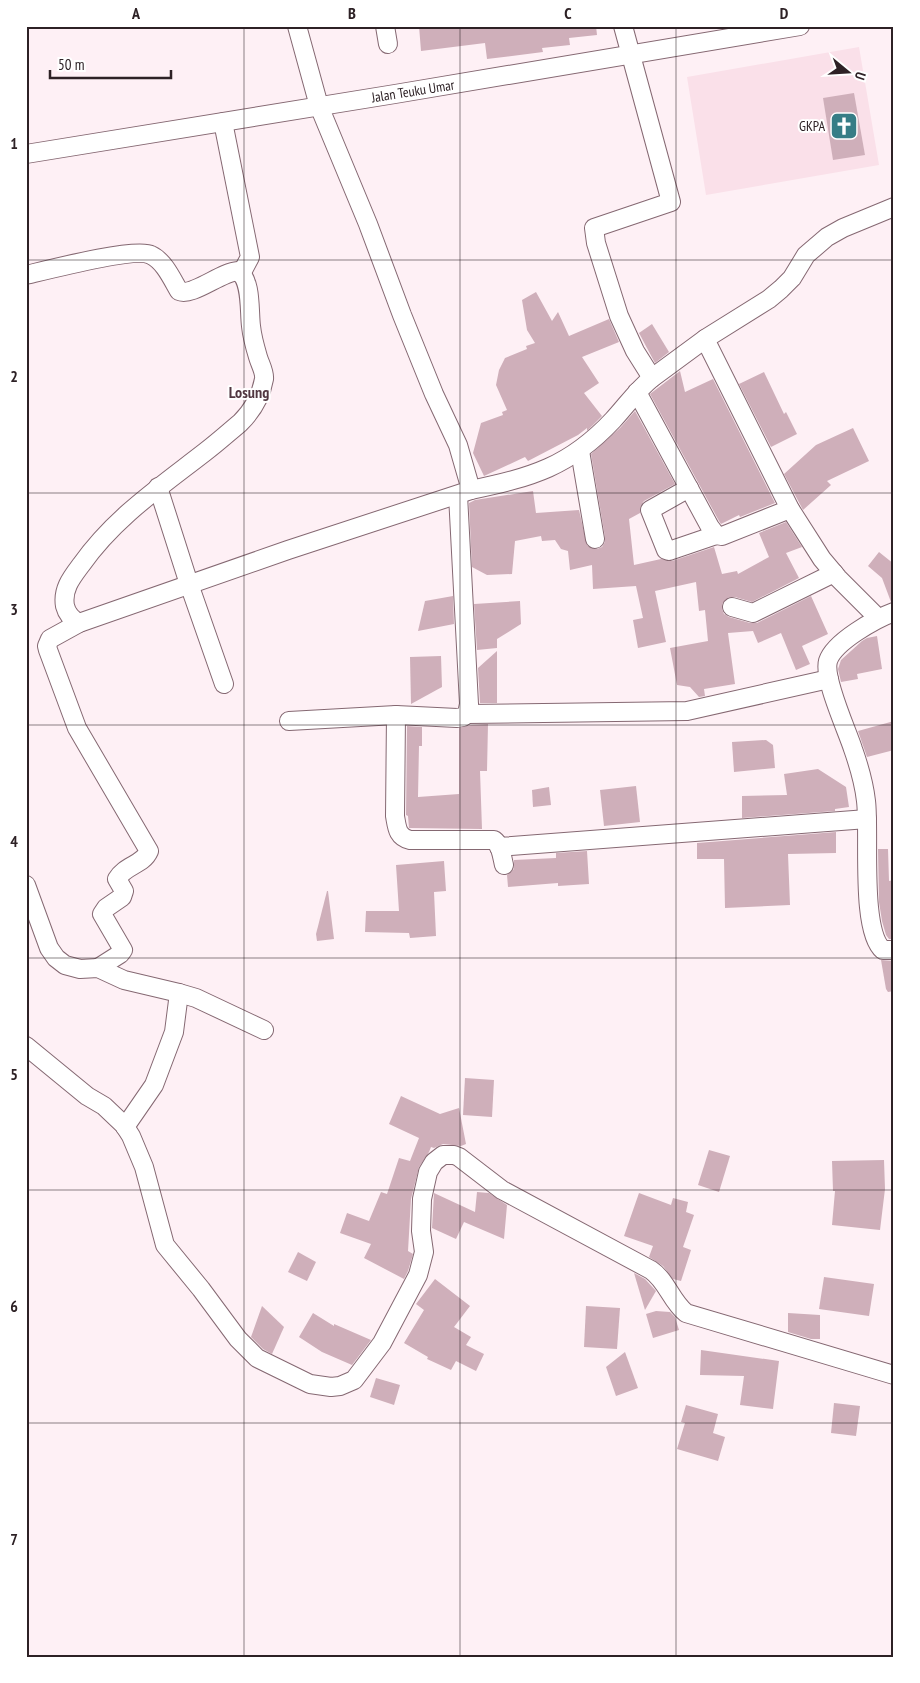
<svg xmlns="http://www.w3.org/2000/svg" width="920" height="1683" viewBox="0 0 920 1683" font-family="'PT Sans Narrow',sans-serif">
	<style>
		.built { fill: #fae0e9 }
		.building { fill: #cfafba }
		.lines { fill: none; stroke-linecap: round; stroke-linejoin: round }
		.street-casing { stroke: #856872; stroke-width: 20 }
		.street { stroke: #fff; stroke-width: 18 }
		.grid { fill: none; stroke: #2d2125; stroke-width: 1; stroke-opacity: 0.55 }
		.labels { text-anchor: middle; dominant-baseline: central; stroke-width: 4; stroke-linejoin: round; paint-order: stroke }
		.street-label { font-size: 14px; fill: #2d2125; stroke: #fff }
		.poi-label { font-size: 14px; fill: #2d2125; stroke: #fff; text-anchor: end }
		.quarter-label { font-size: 16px; font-weight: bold; fill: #513741; stroke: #fff }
		.neatline { fill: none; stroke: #2d2125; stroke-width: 2 }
		.grid-label { font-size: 16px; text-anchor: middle; font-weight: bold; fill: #2d2125 }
	</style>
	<rect width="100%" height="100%" fill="#fef0f5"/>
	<polygon class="built" points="859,47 879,165 706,195 687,77"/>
	<g class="building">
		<polygon points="419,26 596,26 597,35 569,38 570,45 542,48 543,52 487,59 485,43 421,51"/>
		<polygon points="854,93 865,155 833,160 823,98"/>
		<polygon points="536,292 552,321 558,312 569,336 609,319 619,342 582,357 599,383 584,393 602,416 587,431 587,428 578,435 528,461 525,457 484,476 473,453 481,423 503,415 502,412 507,410 496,385 499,370 505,358 527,349 526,346 535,343 527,330 522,300"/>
		<polygon points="652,324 669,352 655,363 639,333"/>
		<polygon points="680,371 685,392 713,379 775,503 740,517 739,515 721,524 719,521 650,394"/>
		<polygon points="764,372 784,414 786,412 797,434 771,447 739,384"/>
		<polygon points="635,411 675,484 644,501 641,505 640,513 629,519 634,565 661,559 672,561 714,547 722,574 737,571 738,574 769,557 759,533 786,522 802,547 786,553 799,578 752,602 735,597 729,597 722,604 722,609 724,614 729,617 750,623 757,623 811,596 828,634 802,646 810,664 796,670 781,633 758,643 753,631 728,633 735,684 704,689 705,696 699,697 690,687 677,685 670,648 708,641 705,610 699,611 696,582 655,591 666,642 638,648 633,620 643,618 636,586 593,589 592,565 570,570 568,551 561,549 555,540 542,541 541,536 515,541 512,574 487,575 472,567 469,503 475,500 533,491 536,513 579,510 587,545 592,549 597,549 602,547 605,542 605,537 591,454 620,428"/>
		<polygon points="853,428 869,461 827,481 831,485 803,510 784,474 816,445"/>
		<polygon points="879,552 894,564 894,602 891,602 882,578 868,566"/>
		<polygon points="453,596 454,624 418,631 425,601"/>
		<polygon points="520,601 521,624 497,639 497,648 477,650 474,604"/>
		<polygon points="877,636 882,669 857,674 858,679 841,682 838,669 841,660 862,641 867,638"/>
		<polygon points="497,651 497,703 480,703 478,668"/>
		<polygon points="441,656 442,687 411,704 410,657"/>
		<polygon points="894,721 894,750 867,757 858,731"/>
		<polygon points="488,724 487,771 480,771 482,829 409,828 408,816 406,815 407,726 422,727 422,746 419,746 418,797 459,794 459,728 471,725"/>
		<polygon points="766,740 773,745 775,768 734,772 732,742"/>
		<polygon points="818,769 846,787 849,807 835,809 835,811 742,818 742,796 787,795 784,774"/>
		<polygon points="636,786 640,822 604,826 600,790"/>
		<polygon points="549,787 551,805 533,807 532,790"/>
		<polygon points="836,832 836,853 788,854 790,905 725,908 724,859 697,859 697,843"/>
		<polygon points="878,849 888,849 889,881 894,880 894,939 889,939 886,935 882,921 879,902"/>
		<polygon points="587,851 589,884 558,886 558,883 508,887 507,875 514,869 514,860 556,858 556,853"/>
		<polygon points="444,861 446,891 434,892 436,936 410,938 409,933 365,932 366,911 399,911 396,865"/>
		<polygon points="327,891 328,891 334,939 317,941 316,934"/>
		<polygon points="881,960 894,961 894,991 888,992 886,989"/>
		<polygon points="465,1078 494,1080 492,1117 463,1115"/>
		<polygon points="401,1096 440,1114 459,1108 466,1144 461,1146 443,1144 434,1148 431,1147 429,1152 419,1167 411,1199 408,1251 413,1254 408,1271 404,1279 364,1258 371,1244 340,1233 347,1213 369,1221 381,1192 387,1194 399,1158 410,1161 419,1138 389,1124"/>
		<polygon points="709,1150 730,1156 719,1192 698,1185"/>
		<polygon points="884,1160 885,1189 880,1230 832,1225 835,1191 833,1191 832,1161"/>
		<polygon points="477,1192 489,1193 507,1205 504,1239 464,1222 456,1239 432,1228 434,1193 475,1212"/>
		<polygon points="639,1193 671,1205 673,1198 688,1202 686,1212 694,1215 683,1247 691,1250 681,1281 673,1279 663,1266 649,1257 653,1246 624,1236"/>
		<polygon points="298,1252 316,1262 307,1281 288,1272"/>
		<polygon points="634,1273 645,1279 656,1291 645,1310"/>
		<polygon points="824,1277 874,1284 869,1316 819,1309"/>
		<polygon points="435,1279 470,1306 454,1327 471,1337 466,1345 484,1354 476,1371 456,1361 451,1370 427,1359 428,1357 404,1343 424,1310 416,1304"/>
		<polygon points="262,1306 284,1327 272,1354 263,1349 251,1337"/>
		<polygon points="586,1306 620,1308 617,1349 584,1347"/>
		<polygon points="656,1311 670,1312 675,1317 679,1330 653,1338 646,1314"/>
		<polygon points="313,1313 334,1326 334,1324 371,1340 352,1365 322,1352 299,1337"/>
		<polygon points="788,1313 820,1315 820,1339 811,1339 788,1332"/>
		<polygon points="701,1350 779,1361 773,1409 740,1405 744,1376 700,1375"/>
		<polygon points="625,1352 638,1388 616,1396 606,1367"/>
		<polygon points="376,1378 400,1385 394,1405 370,1397"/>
		<polygon points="834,1403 860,1406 856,1436 831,1433"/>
		<polygon points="686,1405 718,1414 713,1433 725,1437 718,1461 677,1449 685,1423 681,1422"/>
	</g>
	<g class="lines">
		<g class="street-casing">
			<g id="street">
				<polyline points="297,26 319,106 368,224 402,315 434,394 458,445 471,490"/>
				<polyline points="385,26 388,44"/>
				<polyline points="623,26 671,202 594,228 596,243 619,316 635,351 652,378"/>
				<polyline points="223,122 250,257 241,274"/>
				<polyline points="26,154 395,94 800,26"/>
				<path d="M26,275C47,270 136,247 151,255C164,261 172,279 179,291C192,297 221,272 238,271C252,280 249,311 251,326C252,336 255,347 258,357C260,364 265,372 264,379C261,396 252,411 240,423C228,433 217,443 205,452C160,487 114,518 81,565C72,577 62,589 65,606C67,614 71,619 79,623"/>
				<polyline points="705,339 790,509 822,559 838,578 878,618"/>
				<polyline points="637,392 710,527 716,535 722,536 790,509"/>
				<polyline points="580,451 595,539"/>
				<polyline points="158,487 189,584 224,684"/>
				<polyline points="689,488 650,510 666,550 669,551 716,535"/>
				<polyline points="732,607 753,613 834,573"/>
				<path d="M894,612C875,619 834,642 828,661C823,679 847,730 853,749C859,766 864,783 866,801C870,832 860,931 883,950H894"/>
				<polyline points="467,714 687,711 829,679"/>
				<path d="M396,715L395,816C397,827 397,837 410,840H494C501,845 502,857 504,865"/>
				<polyline points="289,721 396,715 457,718 463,717 467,714 469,704 458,495"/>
				<polyline points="499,847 867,819"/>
				<polyline points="26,885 49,948 56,958 65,965 80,969 98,968 124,980 179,993 196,998 264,1030"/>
				<path d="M98,968L120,954L123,950L102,914L106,908L122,897L124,891L117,879C125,865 143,865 149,851L77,728L48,650L47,646L50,639L79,623L288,550L471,490C532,477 569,467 613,420C626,406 637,390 652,378L705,339L769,299L781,289L792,278L806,255L827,237L843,228L894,207"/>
				<path d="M26,1046L87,1096L104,1106L124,1125L131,1136L144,1167L165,1245L201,1289L238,1339L257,1358L310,1384L331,1387L340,1386L354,1380L382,1343L418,1275L424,1252L421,1231L422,1199L428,1172L434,1162L443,1155H454L459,1157L502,1190L651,1270C667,1281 671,1301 686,1313L894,1375"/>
				<polyline points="125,1127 154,1085 174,1032 179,993"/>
			</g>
		</g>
		<use href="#street" class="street"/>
	</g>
	<path class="grid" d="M244,26V1657M460,26V1657M676,26V1657M26,260H894M26,493H894M26,725H894M26,958H894M26,1190H894M26,1423H894"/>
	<defs>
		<g id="church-square" transform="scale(1.4375)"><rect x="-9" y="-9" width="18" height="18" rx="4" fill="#367d86" stroke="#fff"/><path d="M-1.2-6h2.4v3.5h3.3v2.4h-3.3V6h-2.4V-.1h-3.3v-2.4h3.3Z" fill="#fff"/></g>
	</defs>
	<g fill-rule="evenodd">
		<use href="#church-square" x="844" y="126"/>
	</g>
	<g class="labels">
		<g class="street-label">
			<text transform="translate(413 91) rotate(-9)">Jalan Teuku Umar</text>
		</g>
		<g class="poi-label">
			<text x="825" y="126">GKPA</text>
		</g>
		<g class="quarter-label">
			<text x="249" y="392">Losung</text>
		</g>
	</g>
	<rect width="920" height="1683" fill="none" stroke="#ffffff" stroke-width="55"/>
	<g transform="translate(848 72) rotate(108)" stroke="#ffffff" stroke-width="4" paint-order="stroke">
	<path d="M0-4L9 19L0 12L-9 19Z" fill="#2d2125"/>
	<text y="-8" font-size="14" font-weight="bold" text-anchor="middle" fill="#2d2125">U</text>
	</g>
	<path d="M50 70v8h121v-8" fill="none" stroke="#2d2125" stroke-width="2.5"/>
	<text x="58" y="70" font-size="15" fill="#2d2125" stroke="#ffffff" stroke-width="4" paint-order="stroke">50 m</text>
	<rect x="28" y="28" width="864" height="1628" class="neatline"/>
	<g class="grid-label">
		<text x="136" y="19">A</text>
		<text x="352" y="19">B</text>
		<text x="568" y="19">C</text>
		<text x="784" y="19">D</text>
		<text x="14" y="149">1</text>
		<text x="14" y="382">2</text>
		<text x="14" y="615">3</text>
		<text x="14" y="847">4</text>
		<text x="14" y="1080">5</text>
		<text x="14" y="1312">6</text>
		<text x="14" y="1545">7</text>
	</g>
</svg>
